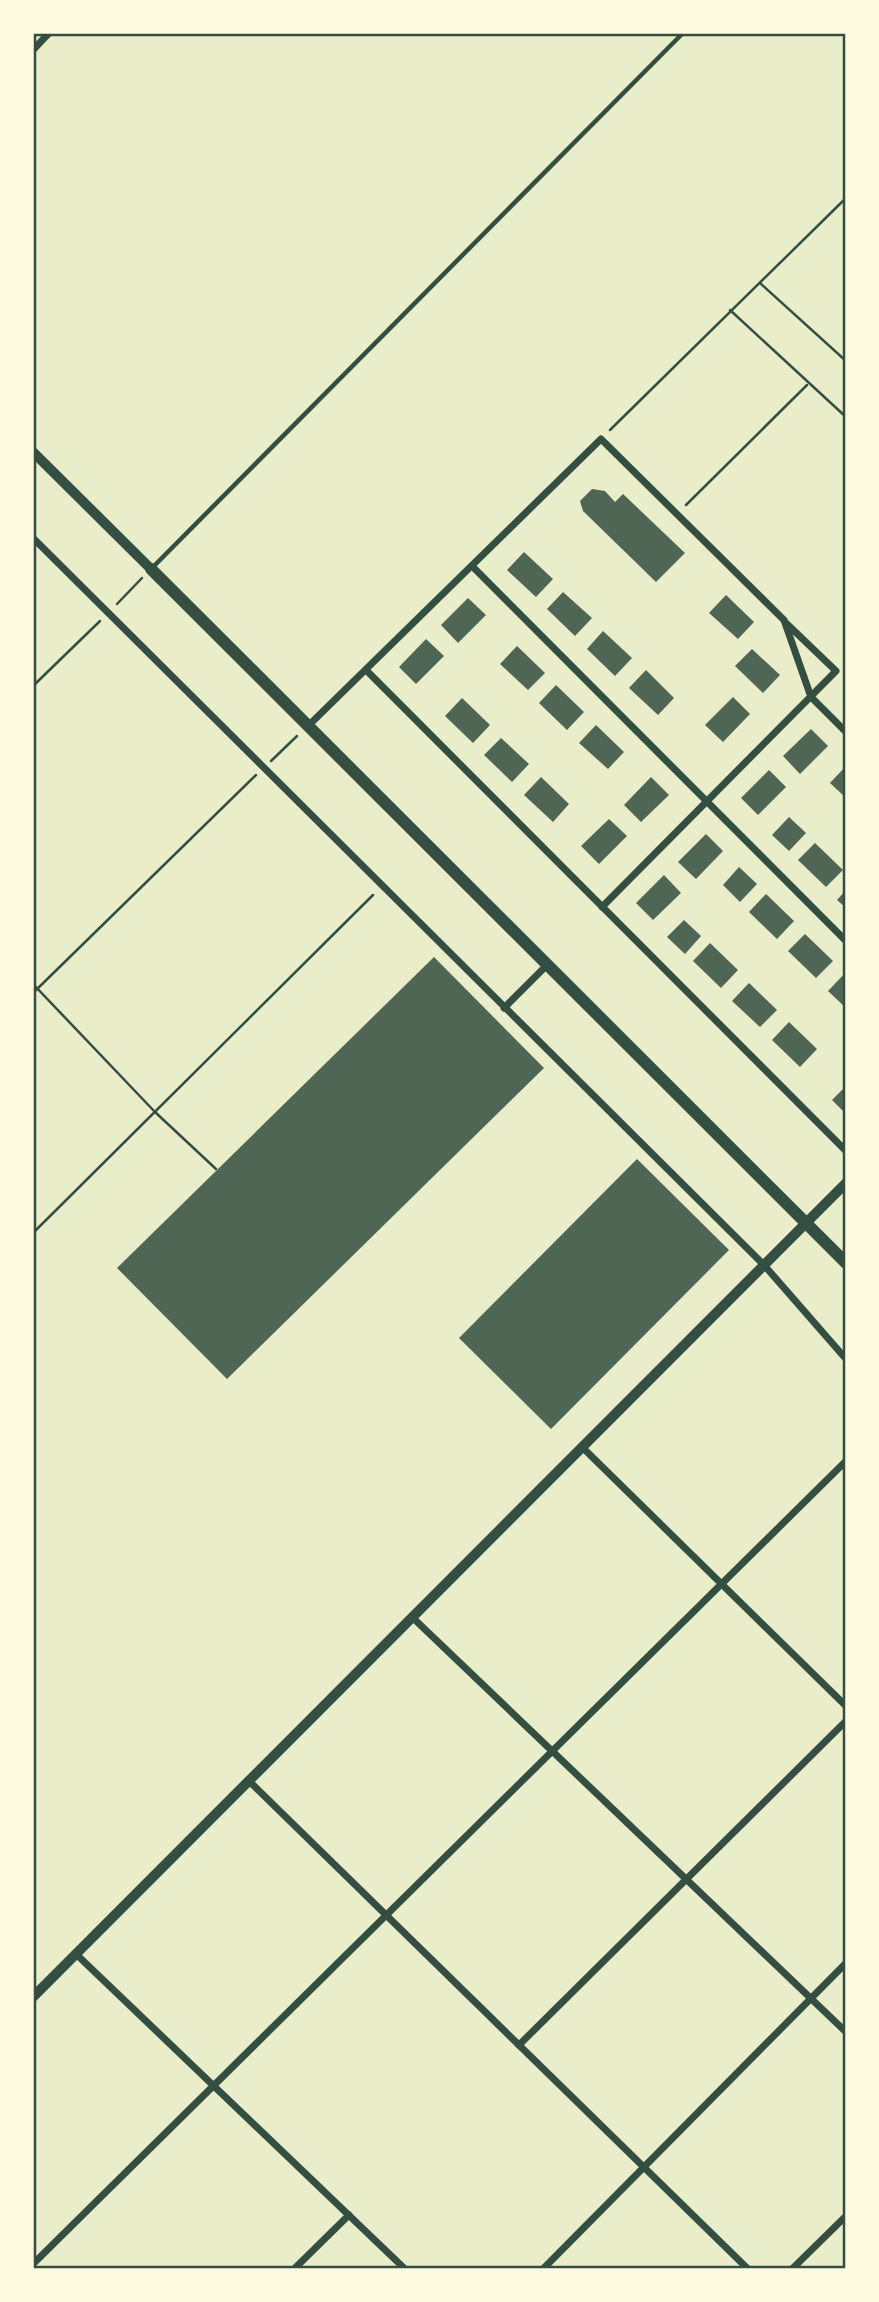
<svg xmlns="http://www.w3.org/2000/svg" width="879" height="2302" viewBox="0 0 879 2302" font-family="'Crimson Pro',serif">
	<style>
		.building { fill: #4f6655 }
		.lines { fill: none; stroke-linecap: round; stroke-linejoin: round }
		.path { stroke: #344e41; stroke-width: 2.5 }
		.service { stroke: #344e41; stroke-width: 4.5 }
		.minor { stroke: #344e41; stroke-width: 7 }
		.tertiary { stroke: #344e41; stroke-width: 10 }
		.secondary { stroke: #344e41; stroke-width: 12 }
		.neatline { fill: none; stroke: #344e41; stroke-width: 2.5 }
	</style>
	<rect width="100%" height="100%" fill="#e9edc9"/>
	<g class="building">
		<polygon points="592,489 605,491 615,502 623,494 685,553 656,582 583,511 580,501"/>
		<polygon points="524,552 553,579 536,597 507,570"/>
		<polygon points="563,592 592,618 575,636 547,609"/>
		<polygon points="726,595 754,622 738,639 709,613"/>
		<polygon points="468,598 486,615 458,643 441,625"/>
		<polygon points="603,631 632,658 615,676 587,649"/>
		<polygon points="426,639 444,656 416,684 399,667"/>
		<polygon points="517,646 545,673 528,690 500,664"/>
		<polygon points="752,649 780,675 763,693 735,666"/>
		<polygon points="646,670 674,698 658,715 629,688"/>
		<polygon points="556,685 584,712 567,730 539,703"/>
		<polygon points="733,697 750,714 723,742 705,725"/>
		<polygon points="462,698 490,725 473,743 445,716"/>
		<polygon points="596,725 624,752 608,769 579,743"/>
		<polygon points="811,729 828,746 800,774 783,756"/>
		<polygon points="501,738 529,764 512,782 484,755"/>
		<polygon points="846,766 846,798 830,783"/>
		<polygon points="769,770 786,787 758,815 741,798"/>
		<polygon points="541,777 569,804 553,822 524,795"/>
		<polygon points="651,777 669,795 641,822 624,805"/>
		<polygon points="789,817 806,833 789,851 772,835"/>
		<polygon points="609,819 627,836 599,864 581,846"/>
		<polygon points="706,834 723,851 696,879 678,862"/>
		<polygon points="815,843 843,870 826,887 798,860"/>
		<polygon points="739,867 757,884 740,902 723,885"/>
		<polygon points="664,875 681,893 653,920 636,903"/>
		<polygon points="846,890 846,908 837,900"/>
		<polygon points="766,894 794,921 777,939 749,912"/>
		<polygon points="684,920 701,936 685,954 667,937"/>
		<polygon points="805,934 833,961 816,978 788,951"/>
		<polygon points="710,943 738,970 721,988 693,961"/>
		<polygon points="434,957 544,1068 227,1379 117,1268"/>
		<polygon points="846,972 846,1008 828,991"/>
		<polygon points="749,983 777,1010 760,1027 732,1001"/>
		<polygon points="789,1022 817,1049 800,1067 772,1040"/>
		<polygon points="846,1086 846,1114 832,1100"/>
		<polygon points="637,1159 729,1250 551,1429 459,1338"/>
	</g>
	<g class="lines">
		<g class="path">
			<polyline points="760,283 846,361"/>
			<polyline points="730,310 846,417"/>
			<polyline points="610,430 846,198"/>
			<polyline points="686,505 807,385"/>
			<polyline points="117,604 142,578"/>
			<polyline points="33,686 100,621"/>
			<polyline points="271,761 297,736"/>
			<polyline points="33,984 155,1112 216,1169"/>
			<polyline points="33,993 256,775"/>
			<polyline points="33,1233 373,895"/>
		</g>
		<polyline class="service" points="152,568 683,33"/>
		<g class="minor">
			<polyline points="33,50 49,33"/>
			<polyline points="33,538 764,1265 846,1359"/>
			<polyline points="472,566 846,941"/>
			<polyline points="366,670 846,1151"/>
			<polyline points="308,726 601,439 784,620 811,697 846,732"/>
			<polyline points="602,907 836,671 786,623"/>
			<polyline points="504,1008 547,965"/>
			<polyline points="582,1447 846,1706"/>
			<polyline points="412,1617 846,2032"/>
			<polyline points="249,1781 748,2269"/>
			<polyline points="76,1954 405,2269"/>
			<polyline points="519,2045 846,1721"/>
			<polyline points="33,2264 846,1461"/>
			<polyline points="294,2269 349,2215"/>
			<polyline points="543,2269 846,1963"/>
			<polyline points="792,2269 846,2216"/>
		</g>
		<g class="tertiary">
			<polyline points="33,452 151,569"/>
			<polyline points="33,1997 846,1183"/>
		</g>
		<polyline class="secondary" points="151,569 846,1263"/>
	</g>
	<rect width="879" height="2302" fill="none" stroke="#fefae0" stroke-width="70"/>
	<rect x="35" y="35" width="809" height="2232" class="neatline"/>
</svg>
